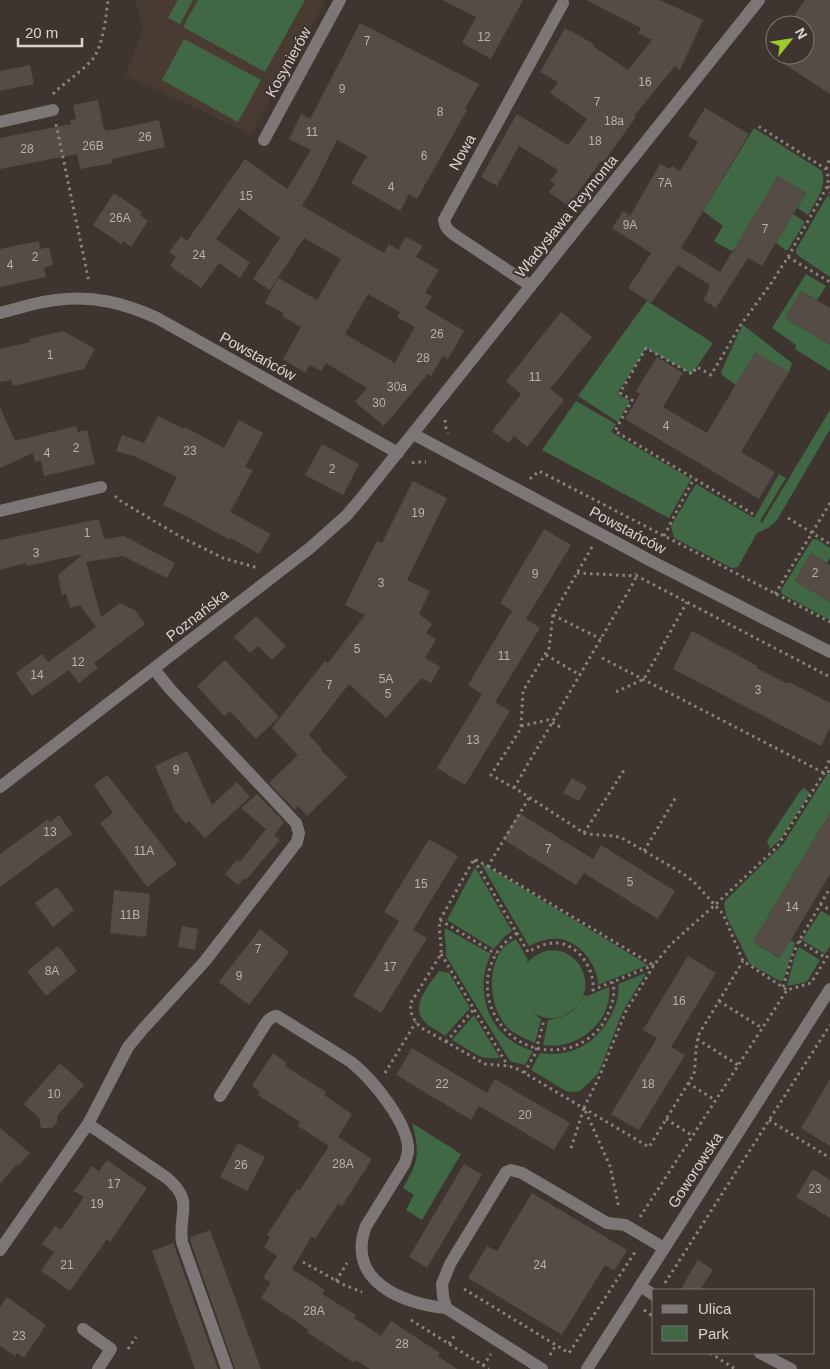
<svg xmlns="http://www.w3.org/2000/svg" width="830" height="1369" viewBox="0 0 830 1369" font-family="Helvetica,sans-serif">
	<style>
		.built { fill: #4a3b32 }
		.green { fill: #416844 }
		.building { fill: #554c46; fill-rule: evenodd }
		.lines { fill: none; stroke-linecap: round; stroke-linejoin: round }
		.path { stroke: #8b837f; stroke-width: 3; stroke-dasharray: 2.5 4; stroke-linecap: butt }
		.minor { stroke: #7c7677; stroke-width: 12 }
		.labels { text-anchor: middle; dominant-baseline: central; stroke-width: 4; stroke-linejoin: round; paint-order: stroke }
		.number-label { font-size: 12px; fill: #b9b2ae }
		.street-label { font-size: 15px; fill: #dad4d1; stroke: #3e3530 }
	</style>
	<rect width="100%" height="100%" fill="#3e3530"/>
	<polygon class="built" points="135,0 326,0 251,134 125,75 143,30"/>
	<g class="green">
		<polygon points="178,0 193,0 180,24 168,18"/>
		<polygon points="198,0 305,0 265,72 183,27"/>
		<polygon points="184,39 261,80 238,122 162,80"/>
		<path d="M754,128L822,171C827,188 816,200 808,215L797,208L806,193L778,176L734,249L731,251L714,241L723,226L703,211Z"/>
		<polygon points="829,195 830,200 830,277 796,254 796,250 827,196"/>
		<polygon points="793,214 805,222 787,251 776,243"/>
		<polygon points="806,274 826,286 817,300 801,291 785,318 830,345 830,371 795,349 796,345 772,328"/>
		<polygon points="647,301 713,343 692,374 646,348 617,394 630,401 618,422 578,396"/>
		<polygon points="743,325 792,363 789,372 736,385 723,376 721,372 738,334"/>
		<polygon points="576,401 616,424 611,432 691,479 669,518 542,450"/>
		<polygon points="830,410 830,429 777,520 768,528 757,533 738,567 732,568 674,538 671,526 696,484 754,518 779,474 786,478 760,521 762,523"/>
		<polygon points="813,539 818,540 830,548 830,558 827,563 811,553 795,581 830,602 830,620 782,594 781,590 811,542"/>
		<polygon points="830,773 830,813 753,942 779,958 790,940 795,943 783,981 780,981 750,964 748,960 726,915 724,904 726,900 783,844 827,774"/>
		<polygon points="804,788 810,793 780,840 770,849 767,841 801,790"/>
		<path d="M480,862L648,965L598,985C598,965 580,942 560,939C549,938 539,941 529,946Z"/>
		<polygon points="475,867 512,931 503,938 494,949 447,920"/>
		<polygon points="821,911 830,916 830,946 825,954 802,940"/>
		<path d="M445,928L491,954C476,984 484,1022 512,1041C518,1046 525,1048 533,1051L525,1065L510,1061L446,956C447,946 444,937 445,928Z"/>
		<path d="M516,939L528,960L525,965C564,921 614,987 565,1015C555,1021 542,1018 532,1013L541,1019L535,1043C526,1039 516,1035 508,1028C489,1008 485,966 506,945C509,943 513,941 516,939Z"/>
		<polygon points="799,947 820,960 808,980 806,982 787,986 795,956"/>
		<path d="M439,971L449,973L470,1008L445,1036C440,1032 434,1029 428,1025C407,1008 428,987 439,971Z"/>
		<path d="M646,973L623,1011L598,1074L580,1091L572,1092L566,1091L531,1070L540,1053C574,1058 600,1041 613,1011C617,1002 620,994 618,984Z"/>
		<path d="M609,987C613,1022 576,1051 543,1045L548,1020C567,1018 575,1011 584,995L587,996Z"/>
		<polygon points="474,1015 500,1058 486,1058 479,1056 452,1040"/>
		<path d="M412,1123L461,1154L422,1220L406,1210L414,1195L403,1188C419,1160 420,1154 412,1123Z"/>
	</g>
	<g class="building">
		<polygon points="442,0 523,0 491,59 462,43 476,17"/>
		<polygon points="586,0 660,0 703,20 680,70 675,66 634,116 636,117 603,163 601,161 568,206 549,192 555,184 550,181 558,170 519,146 497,186 481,177 517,114 568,145 587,119 550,93 558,82 540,72 565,28 594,44 593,46 628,70 652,40 638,33 641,28"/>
		<polygon points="805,0 830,0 830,94 769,54 775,46 775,55 805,55 805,25 788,25"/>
		<path d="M360,23L479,84L465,109L467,110L417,199L409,194L400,211L351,183L367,156L337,140L315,184L302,206L384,253L389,244L398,250L406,237L423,246L416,257L439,270L425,293L432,296L425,308L464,331L448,359L443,356L431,376L428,374L384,426L355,402L367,388L326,363L321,371L310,365L305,373L283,359L301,327L282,316L284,313L265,303L278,278L317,300L341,259L304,238L270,290L253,279L280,238L239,208L216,239L250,263L240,278L219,263L201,288L170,266L176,257L169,252L181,236L187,241L245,159L287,189L311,150L289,139L301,114L310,119ZM368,294L400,312L397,317L415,327L395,363L345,334Z"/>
		<polygon points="30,65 34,84 0,91 0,71"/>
		<polygon points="98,100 104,130 106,129 107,131 159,120 165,147 112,159 113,163 80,169 77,154 0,169 0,138 71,124 70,120 76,119 73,105"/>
		<polygon points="705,108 749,134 681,248 720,272 778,176 806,193 762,266 748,258 716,308 703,300 709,290 708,290 710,285 678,265 651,303 628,288 651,253 612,228 623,211 630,216 660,164 670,169 672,166 680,171 698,142 688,136"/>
		<polygon points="114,193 142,212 140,215 148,221 131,247 123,241 121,244 93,225"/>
		<polygon points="39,241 40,249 49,247 53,265 44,268 46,277 0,287 0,249"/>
		<polygon points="801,291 830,308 830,345 785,318"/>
		<polygon points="561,312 592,337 550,389 564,400 527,447 514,436 508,443 492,431 521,394 506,381"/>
		<polygon points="63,331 95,349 84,369 13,386 11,380 0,382 0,349 30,342 30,339"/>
		<polygon points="755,352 789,372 741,452 775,472 759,499 625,419 640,394 636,391 657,357 683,373 663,407 707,433"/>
		<polygon points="0,407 15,441 76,426 78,432 87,430 95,464 44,476 41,461 35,462 33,453 0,468"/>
		<polygon points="158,416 184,429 185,427 224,448 239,420 263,433 245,467 253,470 230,512 271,534 259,554 231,538 230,540 188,517 163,505 177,477 136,457 116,451 122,435 144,443"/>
		<polygon points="322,444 359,464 343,495 305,475"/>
		<polygon points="413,481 447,498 407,580 430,591 419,614 432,624 426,633 436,639 425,658 440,667 431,683 422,678 386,718 349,684 309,735 322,749 321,750 347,777 307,816 298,806 295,810 269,783 298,755 272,728 325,661 328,663 365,615 345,605 377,541 382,543"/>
		<polygon points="99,519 104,539 124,536 175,563 167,578 123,556 86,562 101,617 120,603 135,610 145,624 94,663 98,668 79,683 69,670 32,696 16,673 42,654 48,662 96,627 80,605 70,608 66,593 62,596 58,575 83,554 27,566 26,563 0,570 0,540"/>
		<polygon points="544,529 571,545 526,619 540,628 495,702 510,711 465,785 437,768 482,694 468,685 512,611 500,603"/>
		<polygon points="811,553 830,565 830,602 795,581"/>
		<polygon points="256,616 286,646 272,660 258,646 250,653 234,637"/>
		<polygon points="692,631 758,666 756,668 788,684 789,682 830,703 830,728 821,746 673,669"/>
		<polygon points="225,660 279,717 256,739 230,711 224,716 197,686"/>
		<polygon points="187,751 212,805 237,782 250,797 205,838 189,821 186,824 175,811 155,766"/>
		<polygon points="107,775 177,864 147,887 100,823 113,813 94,785"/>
		<polygon points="572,778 587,787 579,801 563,793"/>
		<polygon points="257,794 284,822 274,835 280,840 246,880 244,878 238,885 225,874 237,860 240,862 266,829 241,808"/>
		<polygon points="519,813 593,859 601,845 675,891 658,919 584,873 576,885 503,839"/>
		<polygon points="830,813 830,874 780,958 753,942"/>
		<polygon points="59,815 72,834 0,887 0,854 48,819 50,822"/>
		<polygon points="429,839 458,856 413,930 427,938 381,1013 353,996 399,921 384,912"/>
		<polygon points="57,887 74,910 53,927 35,903"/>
		<polygon points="114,890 150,894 146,937 110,933"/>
		<polygon points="182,926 198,929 195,950 178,947"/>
		<polygon points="260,929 289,952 249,1005 219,982"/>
		<polygon points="58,946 77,971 46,996 27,971"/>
		<polygon points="688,956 716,973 671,1047 685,1055 639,1130 611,1114 657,1038 643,1030"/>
		<polygon points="412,1048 487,1093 495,1079 570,1123 554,1150 479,1106 471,1120 396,1075"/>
		<polygon points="273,1053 287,1063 285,1066 326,1092 324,1095 352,1114 338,1137 372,1159 342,1206 338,1204 315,1239 312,1236 292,1269 325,1290 322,1294 356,1315 354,1318 381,1336 391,1321 440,1353 438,1356 457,1369 370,1369 356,1360 354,1363 307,1332 309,1330 261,1298 271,1282 263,1278 277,1256 264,1247 270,1237 267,1235 297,1189 300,1190 329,1146 298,1126 300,1122 258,1095 260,1092 252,1086"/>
		<polygon points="60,1063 84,1085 57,1116 57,1122 52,1128 41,1128 39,1118 24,1104"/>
		<polygon points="830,1079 830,1146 801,1128"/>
		<polygon points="0,1128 30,1153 18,1166 17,1164 0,1184"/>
		<polygon points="238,1143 265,1157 247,1191 220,1177"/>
		<polygon points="107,1160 147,1188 110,1242 107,1239 70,1291 41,1271 54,1252 42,1244 55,1226 61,1230 84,1197 74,1191 92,1166 99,1171"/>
		<polygon points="464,1164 482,1175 427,1268 409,1257"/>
		<polygon points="813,1169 830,1180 830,1218 796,1197"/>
		<polygon points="532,1193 627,1250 614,1271 605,1265 562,1335 468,1278 487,1246 497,1251"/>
		<polygon points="210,1230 234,1295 261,1369 235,1369 190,1240 191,1237"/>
		<polygon points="174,1243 174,1245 218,1369 195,1369 152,1251"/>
		<polygon points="698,1260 713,1270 700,1290 681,1290 688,1276"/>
		<polygon points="7,1297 46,1325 24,1358 17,1353 15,1356 0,1346 0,1307"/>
	</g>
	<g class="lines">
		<g class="path">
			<path d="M53,94C65,82 80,73 92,60C103,47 106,17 108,0"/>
			<polyline points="56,124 89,282"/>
			<polyline points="826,169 830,157"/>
			<polyline points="828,186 830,193"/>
			<polyline points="788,257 830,282"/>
			<polyline points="445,420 446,429 448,433"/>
			<polyline points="412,463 415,462 426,462"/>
			<polyline points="530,477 531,478 539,471 830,622"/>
			<polyline points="115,496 119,500 181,537 223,558 258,568"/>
			<polyline points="753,514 615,431 632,400 620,393 646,348 692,374 697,367 711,375 740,326 770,285 788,257 828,185 828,176 826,169 758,126"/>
			<polyline points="788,518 830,544"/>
			<polyline points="664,536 694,478"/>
			<path d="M592,547L553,615L549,648L523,691L521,726L520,730L491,775L518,790L584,833C596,836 610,834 622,838L682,873L693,881L723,914L743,961L787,990"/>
			<polyline points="577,573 637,576 830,677"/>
			<polyline points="775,594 830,503"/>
			<polyline points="553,615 601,639"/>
			<polyline points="546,655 580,675"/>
			<polyline points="602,658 824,773 830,771"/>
			<polyline points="616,692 644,679 687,602"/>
			<polyline points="521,726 548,720 562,728"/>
			<polyline points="514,788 635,580 636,573"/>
			<path d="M529,798L488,866L474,859L440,920C438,931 442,943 441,954L410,1004L412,1016L416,1022L420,1027L485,1064L508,1066L516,1068L649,1147L694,1074C696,1061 695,1047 699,1034L743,961"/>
			<polyline points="584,833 624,770"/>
			<polyline points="644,851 676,797"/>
			<path d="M474,860L528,952C537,947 547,942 558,943C579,945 595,970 593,990L654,965"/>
			<polyline points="488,866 653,965"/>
			<polyline points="820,904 830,910"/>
			<polyline points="440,920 496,954"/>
			<path d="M517,933C456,973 497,1064 568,1048C581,1045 594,1036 602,1025C610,1011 616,998 613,982"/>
			<polyline points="799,941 826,958"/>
			<polyline points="441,954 508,1066"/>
			<polyline points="783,987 793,954 799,941 830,888"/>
			<polyline points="719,1001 762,1028"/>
			<polyline points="697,1039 738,1065"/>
			<polyline points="446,1042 474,1009"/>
			<polyline points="385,1073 416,1022"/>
			<polyline points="524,1073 535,1054 544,1020"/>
			<polyline points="688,1083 715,1100"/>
			<polyline points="584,1108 600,1075 626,1011 654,965 671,944 715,905 777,847 824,773 830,758"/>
			<polyline points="666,1119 693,1136"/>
			<polyline points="769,1120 830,1158"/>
			<polyline points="571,1148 584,1108 610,1166 619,1208"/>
			<polyline points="640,1217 787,990 811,983 830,952"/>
			<polyline points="303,1262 342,1284 362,1292"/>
			<polyline points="336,1281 347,1263"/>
			<polyline points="665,1283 830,1025"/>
			<polyline points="464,1289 569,1353 637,1249"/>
			<polyline points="644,1310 654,1317"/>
			<polyline points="411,1320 489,1369"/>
			<polyline points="449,1344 456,1333"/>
			<polyline points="128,1349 136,1337"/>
			<polyline points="710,1353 735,1369"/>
			<polyline points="550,1355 556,1345"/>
			<polyline points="483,1366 491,1354"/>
		</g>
		<g class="minor">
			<polyline points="0,122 53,110"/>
			<polyline points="264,140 340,0"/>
			<path d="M531,286L453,234C448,230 445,227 444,220L563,3"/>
			<path d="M0,313C19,308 37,302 56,300C93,295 124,303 157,318L398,453"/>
			<polyline points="413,434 655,563 830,652"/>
			<polyline points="0,511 101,487"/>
			<polyline points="0,787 310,548 347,515 363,496 759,0"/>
			<path d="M220,1096L266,1023C269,1019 272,1016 277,1016L351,1062C372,1079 410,1124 408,1152C407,1156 406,1160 405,1163L366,1226C345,1281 403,1304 446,1308L542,1369"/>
			<path d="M88,1124L167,1178C195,1202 178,1212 182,1242L227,1369"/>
			<polyline points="0,1250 88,1124 128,1047 143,1029 205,961 297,842 299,833 296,823 170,689 154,669"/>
			<polyline points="640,1286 654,1295"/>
			<polyline points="446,1308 443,1296 442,1284 450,1264 506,1172 511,1170 522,1173 607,1223 625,1225 664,1248"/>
			<polyline points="83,1329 111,1349 98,1369"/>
			<polyline points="760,1353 791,1369"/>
			<polyline points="587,1369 830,989"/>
		</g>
	</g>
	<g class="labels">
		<g class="number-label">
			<text x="484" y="37">12</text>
			<text x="367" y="41">7</text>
			<text x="645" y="82">16</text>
			<text x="342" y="89">9</text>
			<text x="597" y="102">7</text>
			<text x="440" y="112">8</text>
			<text x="614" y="121">18a</text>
			<text x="312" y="132">11</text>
			<text x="145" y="137">26</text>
			<text x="595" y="141">18</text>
			<text x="93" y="146">26B</text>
			<text x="27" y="149">28</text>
			<text x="424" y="156">6</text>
			<text x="665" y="183">7A</text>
			<text x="391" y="187">4</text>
			<text x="246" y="196">15</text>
			<text x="120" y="218">26A</text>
			<text x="630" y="225">9A</text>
			<text x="765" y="229">7</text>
			<text x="199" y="255">24</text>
			<text x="35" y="257">2</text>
			<text x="10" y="265">4</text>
			<text x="437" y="334">26</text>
			<text x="50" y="355">1</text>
			<text x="423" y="358">28</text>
			<text x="535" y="377">11</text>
			<text x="397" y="387">30a</text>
			<text x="379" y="403">30</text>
			<text x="666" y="426">4</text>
			<text x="76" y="448">2</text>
			<text x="190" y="451">23</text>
			<text x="47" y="453">4</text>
			<text x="332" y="469">2</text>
			<text x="418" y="513">19</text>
			<text x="87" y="533">1</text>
			<text x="36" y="553">3</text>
			<text x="815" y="573">2</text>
			<text x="535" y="574">9</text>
			<text x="381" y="583">3</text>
			<text x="357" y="649">5</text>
			<text x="504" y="656">11</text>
			<text x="78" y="662">12</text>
			<text x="37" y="675">14</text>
			<text x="386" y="679">5A</text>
			<text x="329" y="685">7</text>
			<text x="758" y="690">3</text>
			<text x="388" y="694">5</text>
			<text x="473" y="740">13</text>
			<text x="176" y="770">9</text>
			<text x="50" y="832">13</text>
			<text x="548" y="849">7</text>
			<text x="144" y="851">11A</text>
			<text x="630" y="882">5</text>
			<text x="421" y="884">15</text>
			<text x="792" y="907">14</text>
			<text x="130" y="915">11B</text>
			<text x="258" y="949">7</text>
			<text x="390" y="967">17</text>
			<text x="52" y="971">8A</text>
			<text x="239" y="976">9</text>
			<text x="679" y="1001">16</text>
			<text x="442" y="1084">22</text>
			<text x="648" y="1084">18</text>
			<text x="54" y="1094">10</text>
			<text x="525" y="1115">20</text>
			<text x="343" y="1164">28A</text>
			<text x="241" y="1165">26</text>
			<text x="114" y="1184">17</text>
			<text x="815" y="1189">23</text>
			<text x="97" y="1204">19</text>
			<text x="67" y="1265">21</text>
			<text x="540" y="1265">24</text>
			<text x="314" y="1311">28A</text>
			<text x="19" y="1336">23</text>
			<text x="402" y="1344">28</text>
		</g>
		<g class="street-label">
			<text transform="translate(288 62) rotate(-61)">Kosynierów</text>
			<text transform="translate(462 152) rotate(-61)">Nowa</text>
			<text transform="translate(566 216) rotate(-51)">Władysława Reymonta</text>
			<text transform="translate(258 356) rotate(29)">Powstańców</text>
			<text transform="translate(628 530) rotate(28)">Powstańców</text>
			<text transform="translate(197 615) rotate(-38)">Poznańska</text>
			<text transform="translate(695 1170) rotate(-57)">Goworowska</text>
		</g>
	</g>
	<rect x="652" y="1289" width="162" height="65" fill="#3e3530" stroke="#7c7570"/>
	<rect x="662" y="1305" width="25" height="8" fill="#7c7677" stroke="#7c7570"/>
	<text x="698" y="1314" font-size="15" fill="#dad4d1">Ulica</text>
	<rect x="662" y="1326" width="25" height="15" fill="#416844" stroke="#7c7570"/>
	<text x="698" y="1339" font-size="15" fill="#dad4d1">Park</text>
	<g transform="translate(790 40) rotate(60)"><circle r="24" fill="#3e3530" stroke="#7c7570"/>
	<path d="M0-4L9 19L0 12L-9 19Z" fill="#9eca2f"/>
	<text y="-8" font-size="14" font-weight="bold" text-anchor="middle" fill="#dad4d1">N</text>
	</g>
	<path d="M18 38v8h64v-8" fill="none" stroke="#dad4d1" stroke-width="2.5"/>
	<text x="25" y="38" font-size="15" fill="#dad4d1" stroke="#3e3530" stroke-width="4" paint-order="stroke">20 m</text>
</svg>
